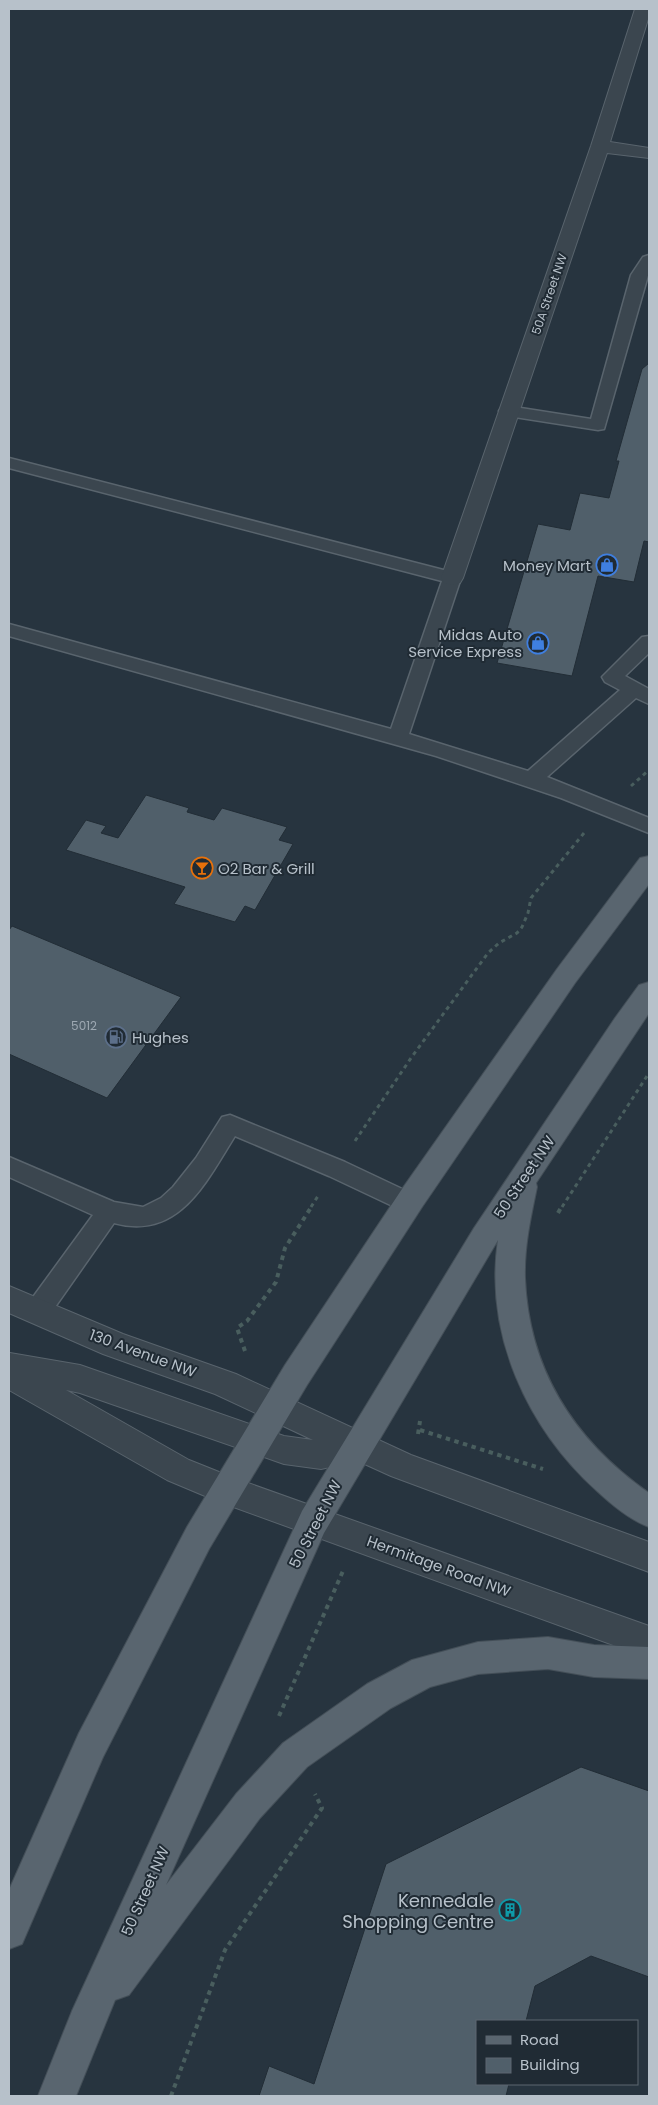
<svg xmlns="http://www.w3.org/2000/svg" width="658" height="2105" viewBox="0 0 658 2105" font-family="Poppins,sans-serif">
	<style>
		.building { fill: #505f6a; stroke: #222d36 }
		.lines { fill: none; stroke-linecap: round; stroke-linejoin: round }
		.service-casing { stroke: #59646d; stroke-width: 3 }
		.minor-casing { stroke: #59646d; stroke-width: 2 }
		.tertiary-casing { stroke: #59646d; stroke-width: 2 }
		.primary-casing { stroke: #444f58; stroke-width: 2 }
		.path-far1 { stroke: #495e5e; stroke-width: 3; stroke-dasharray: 4 4; stroke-linecap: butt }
		.path { stroke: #495e5e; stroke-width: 4; stroke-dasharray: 4.5 4.5; stroke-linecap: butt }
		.service { fill: #3b464f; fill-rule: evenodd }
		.minor { fill: #3b464f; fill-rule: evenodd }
		.tertiary { fill: #3b464f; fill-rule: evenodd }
		.primary { fill: #59656f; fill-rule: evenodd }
		.labels { text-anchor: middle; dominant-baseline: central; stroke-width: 4; stroke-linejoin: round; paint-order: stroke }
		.far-street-label { font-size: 12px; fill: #b7c1ca; stroke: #202b34 }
		.number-label { font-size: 12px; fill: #9da8b2 }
		.poi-label { font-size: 15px; fill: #b7c1ca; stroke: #202b34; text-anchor: end }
		.street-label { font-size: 15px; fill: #b7c1ca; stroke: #202b34 }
		.near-poi-label { font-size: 18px; fill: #b7c1ca; stroke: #202b34; text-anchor: end }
	</style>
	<rect width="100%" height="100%" fill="#27343f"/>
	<g class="building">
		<polygon points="649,363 649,542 644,541 634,582 598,576 572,676 497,663 538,524 570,530 580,493 609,498 619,461 616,461 642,369"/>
		<polygon points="146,795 189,808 187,812 214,820 222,808 287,827 279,840 293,844 255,910 245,906 235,922 174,904 185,887 66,850 86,820 106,826 101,833 118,838"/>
		<polygon points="12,926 181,997 107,1098 9,1054 9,930"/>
		<polygon points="581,1767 649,1791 649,1977 591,1956 535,1986 526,2021 477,2021 477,2084 509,2084 506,2096 259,2096 269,2066 314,2084 386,1864"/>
	</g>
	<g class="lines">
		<g class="service-casing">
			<g id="service">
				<polygon points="649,255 649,272 604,429 598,430 502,415 499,411 502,407 508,406 591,419 631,275 643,257"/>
				<polygon points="9,458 459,574 461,578 409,734 528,771 620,690 605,682 602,677 642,637 649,636 649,653 625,676 649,689 649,704 636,698 547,777 649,818 649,833 561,798 436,756 9,636 9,624 391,729 442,581 9,468"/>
				<path d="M230,1115L345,1162L417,1196L421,1203L417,1210L409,1213L401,1210L329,1176L235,1136C206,1182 179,1241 114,1223L46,1320L37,1323L28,1320L25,1312L28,1304L93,1215L9,1177V1157L114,1202L143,1207L161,1198L173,1187L196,1158L222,1117Z"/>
			</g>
		</g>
		<g class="minor-casing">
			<polygon id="minor" points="635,9 649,9 649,16 610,142 649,148 649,158 607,153 463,578 460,583 452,585 444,583 441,578 591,146"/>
		</g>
		<g class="tertiary-casing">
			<polygon id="tertiary" points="9,1286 123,1334 236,1374 411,1455 649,1542 649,1572 391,1476 358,1461 321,1469 284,1464 80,1393 66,1390 189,1460 234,1478 649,1626 649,1658 217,1501 167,1480 9,1390 10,1353 80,1365 284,1436 313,1440 215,1394 103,1354 9,1313"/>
		</g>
		<g class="primary-casing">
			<g id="primary">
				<polygon points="649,856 649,884 575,983 422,1207 307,1385 209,1549 103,1757 22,1944 9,1949 9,1890 79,1733 187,1527 285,1365 402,1189 557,969 640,858"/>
				<path d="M649,982V1013L536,1183L537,1187C531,1216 524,1247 525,1278C529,1371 574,1440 649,1493V1527C630,1520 612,1505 597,1491C527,1428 484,1334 498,1240L324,1533L166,1885L236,1794L283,1743L367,1684L412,1660L478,1642L548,1637L594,1645L649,1647V1679L594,1677L548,1669L478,1674L430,1687L391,1708L307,1767L260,1818L129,1995L115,2000L76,2096H38L72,2011L302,1511L474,1228L615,1018L639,985Z"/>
			</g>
		</g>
		<g class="path-far1">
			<polyline points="631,786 649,770"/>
			<polyline points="355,1141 411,1058 488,953 499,943 517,933 522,927 528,913 531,898 584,833"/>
			<polyline points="311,1207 318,1196"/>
			<polyline points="562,1207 649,1073"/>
		</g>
		<g class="path">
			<polyline points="558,1213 562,1206"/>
			<polyline points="245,1351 237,1328 247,1321 276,1282 285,1248 312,1206"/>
			<polyline points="420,1430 543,1469"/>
			<polyline points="418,1434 420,1421"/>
			<polyline points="279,1716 343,1571"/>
			<polyline points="171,2096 225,1950 322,1808 315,1794"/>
		</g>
		<use href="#service" class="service"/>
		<use href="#minor" class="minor"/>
		<use href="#tertiary" class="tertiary"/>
		<use href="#primary" class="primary"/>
	</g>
	<defs>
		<g id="shop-ring" transform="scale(1.125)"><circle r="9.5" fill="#202b34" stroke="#3f7fe0" stroke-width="1.5"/><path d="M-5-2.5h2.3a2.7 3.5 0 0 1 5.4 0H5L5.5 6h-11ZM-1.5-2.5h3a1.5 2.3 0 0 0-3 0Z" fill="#3f7fe0"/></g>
		<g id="bar-ring" transform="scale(1.125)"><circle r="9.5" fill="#202b34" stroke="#e8710a" stroke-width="1.5"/><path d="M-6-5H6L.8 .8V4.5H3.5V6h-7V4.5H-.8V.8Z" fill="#e8710a"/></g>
		<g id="fuel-ring" transform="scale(1.125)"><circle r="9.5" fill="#202b34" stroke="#5c6f8a" stroke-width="1.5"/><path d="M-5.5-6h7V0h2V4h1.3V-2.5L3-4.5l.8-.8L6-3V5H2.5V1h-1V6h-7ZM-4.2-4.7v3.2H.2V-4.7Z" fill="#5c6f8a"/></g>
		<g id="building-ring" transform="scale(1.125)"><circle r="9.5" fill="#202b34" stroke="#0f9aa8" stroke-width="1.5"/><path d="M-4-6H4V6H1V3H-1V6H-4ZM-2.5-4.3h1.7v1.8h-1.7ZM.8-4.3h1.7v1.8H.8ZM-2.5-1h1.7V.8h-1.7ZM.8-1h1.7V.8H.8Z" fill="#0f9aa8"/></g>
	</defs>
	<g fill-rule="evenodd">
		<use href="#shop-ring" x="607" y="565"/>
		<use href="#shop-ring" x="538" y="643"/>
		<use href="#bar-ring" x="202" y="868"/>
		<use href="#fuel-ring" x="116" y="1037"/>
		<use href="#building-ring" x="510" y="1910"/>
	</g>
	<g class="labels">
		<g class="far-street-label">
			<text transform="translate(549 294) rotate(-71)">50A Street NW</text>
		</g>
		<g class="number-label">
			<text x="84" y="1025">5012</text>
		</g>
		<g class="poi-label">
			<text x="591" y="565">Money Mart</text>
			<text x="522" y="634">Midas Auto<tspan x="522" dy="17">Service Express</tspan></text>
			<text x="218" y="868" text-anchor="start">O2 Bar &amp; Grill</text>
			<text x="132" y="1037" text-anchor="start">Hughes</text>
		</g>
		<g class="street-label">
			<text transform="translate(524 1177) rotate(-56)">50 Street NW</text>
			<text transform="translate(143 1353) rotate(20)">130 Avenue NW</text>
			<text transform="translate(315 1524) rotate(-63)">50 Street NW</text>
			<text transform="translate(439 1566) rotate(20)">Hermitage Road NW</text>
			<text transform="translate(145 1891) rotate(-66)">50 Street NW</text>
		</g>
		<g class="near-poi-label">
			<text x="494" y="1900">Kennedale<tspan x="494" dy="21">Shopping Centre</tspan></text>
		</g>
	</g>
	<rect width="658" height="2105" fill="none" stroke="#b7c1ca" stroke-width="20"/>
	<rect x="476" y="2020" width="162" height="65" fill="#202b34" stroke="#5c6770"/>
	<rect x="486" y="2036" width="25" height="8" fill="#59656f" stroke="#5c6770"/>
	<text x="520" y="2045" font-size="15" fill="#b7c1ca">Road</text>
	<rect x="486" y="2058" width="25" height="15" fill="#505f6a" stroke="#5c6770"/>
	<text x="520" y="2070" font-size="15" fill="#b7c1ca">Building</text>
</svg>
